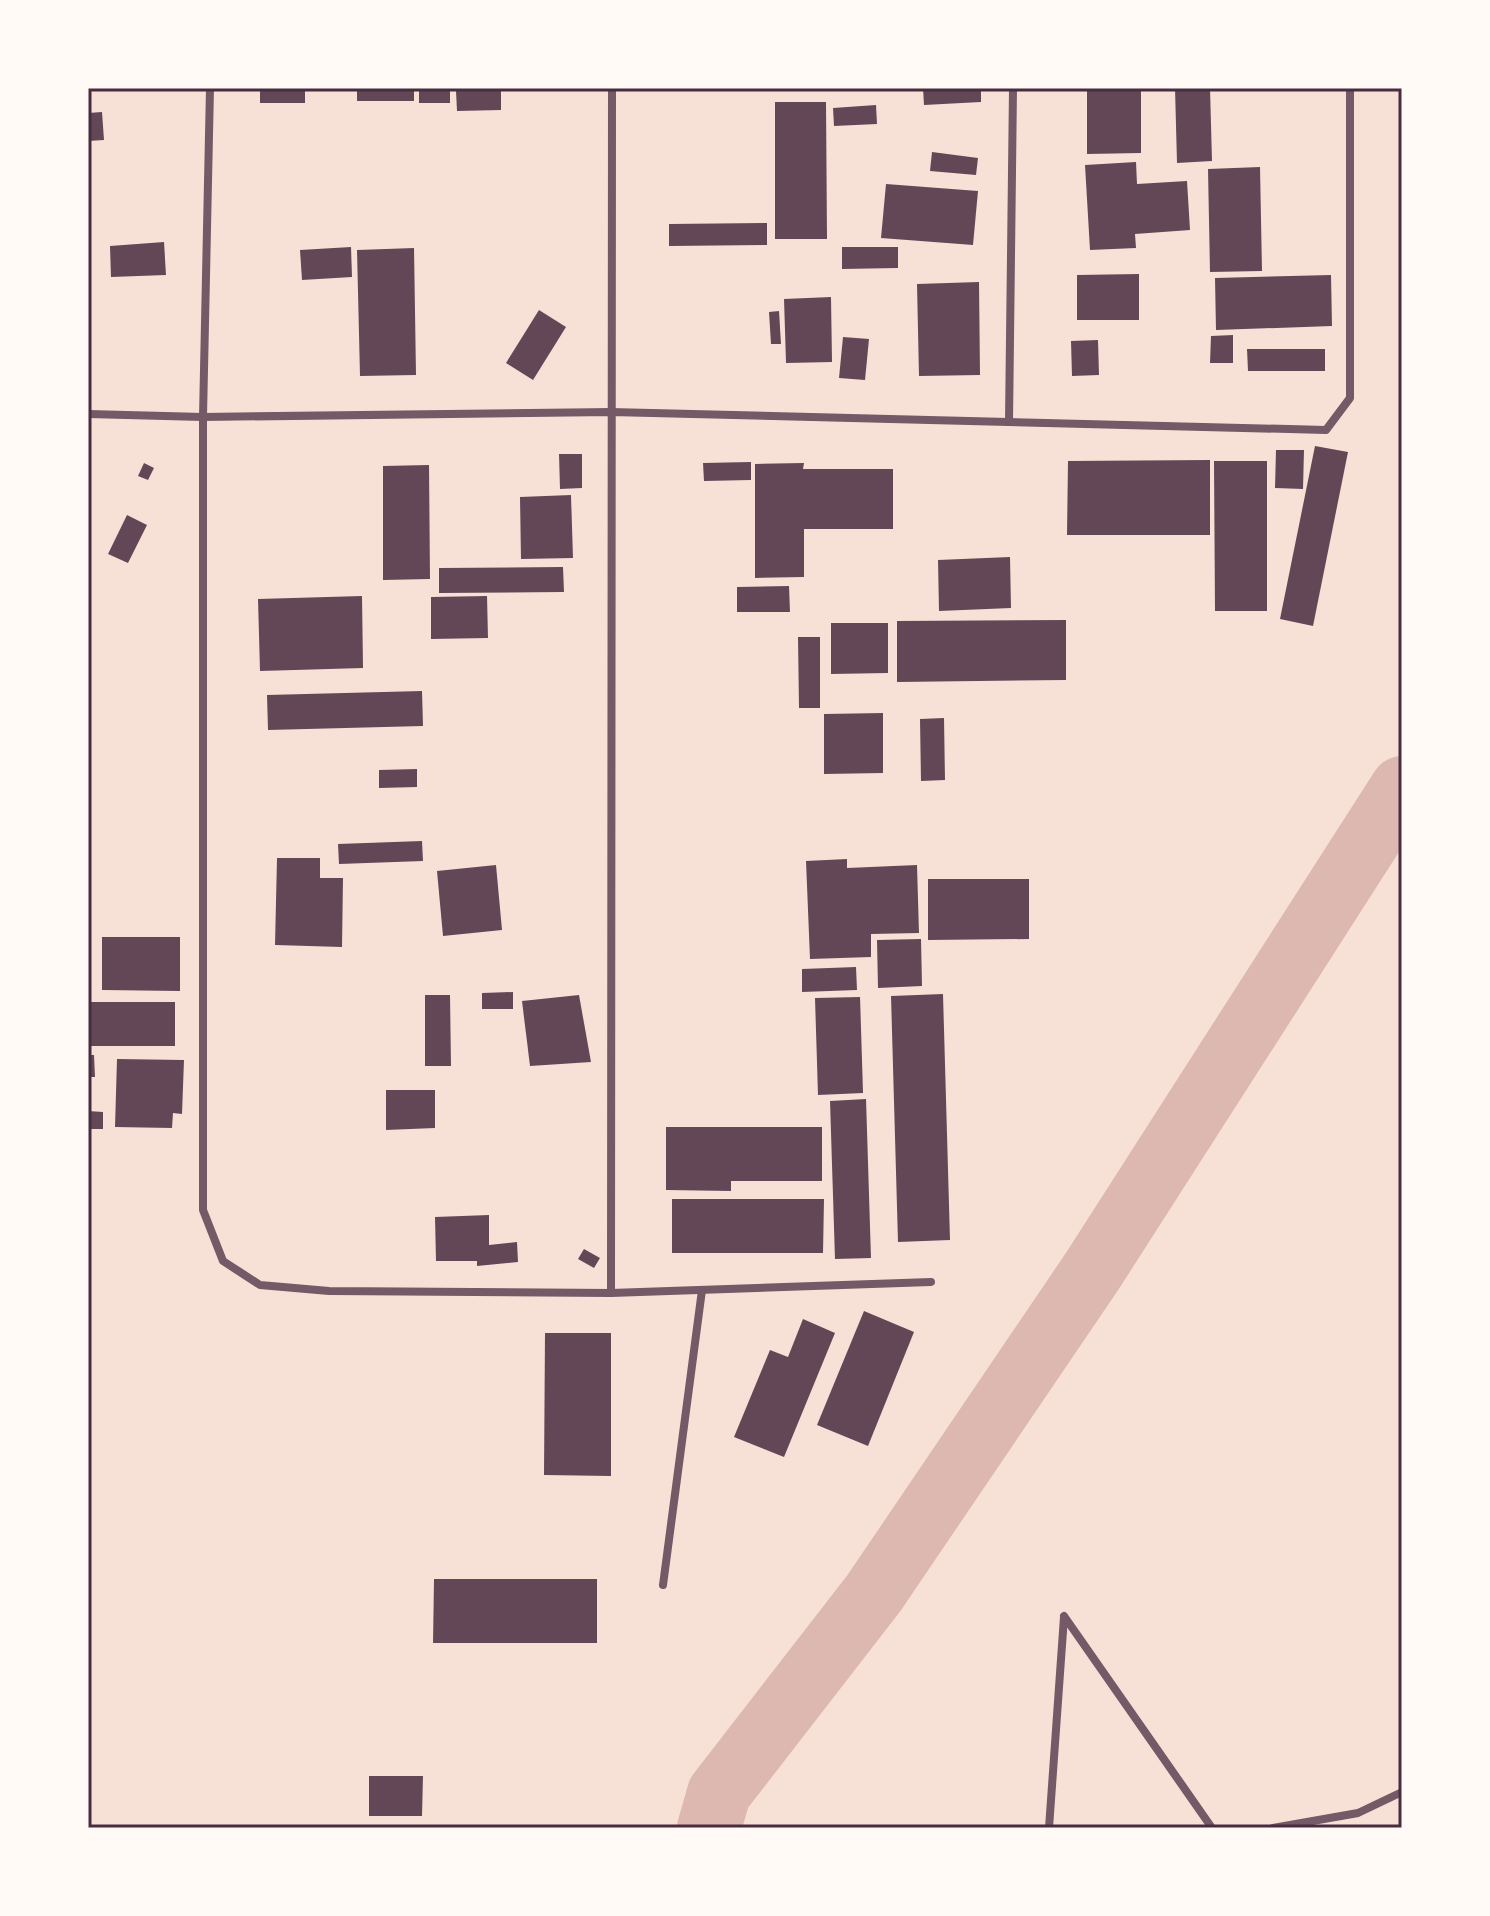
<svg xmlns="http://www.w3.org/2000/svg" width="1490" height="1916" viewBox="0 0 1490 1916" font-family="Arial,sans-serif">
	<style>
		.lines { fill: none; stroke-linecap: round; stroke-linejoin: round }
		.river { stroke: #dcb8b0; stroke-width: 64 }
		.building { fill: #644757 }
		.minor { stroke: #755966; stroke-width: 8 }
		.neatline { fill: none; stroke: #4a2c40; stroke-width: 3 }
	</style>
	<rect width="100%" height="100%" fill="#f7e1d7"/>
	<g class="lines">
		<polyline class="river" points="709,1828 719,1793 874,1593 1093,1270 1402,788"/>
	</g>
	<g class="building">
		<rect x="260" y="88" width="45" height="15"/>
		<rect x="357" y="88" width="57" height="13"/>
		<rect x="419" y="88" width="31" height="15"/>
		<polygon points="923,88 981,88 981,102 924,105"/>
		<polygon points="1087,88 1141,88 1141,153 1087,154"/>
		<polygon points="1175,88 1210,88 1212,161 1177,163"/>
		<polygon points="501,90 501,110 457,111 456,91"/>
		<polygon points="775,102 826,102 827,239 775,239"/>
		<polygon points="876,105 877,124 834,126 833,108"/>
		<polygon points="102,112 104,140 88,141 88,113"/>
		<polygon points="932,152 978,158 976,175 930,171"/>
		<polygon points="1136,162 1137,184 1187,181 1190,230 1135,234 1136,248 1090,250 1085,165"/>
		<polygon points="1260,167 1262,271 1210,272 1208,169"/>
		<polygon points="886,184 978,191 973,245 881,238"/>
		<polygon points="767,223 767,245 669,246 669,224"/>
		<polygon points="164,242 166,275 111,277 110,246"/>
		<polygon points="351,247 352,277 302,280 300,250"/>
		<polygon points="842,247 898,247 898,268 842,269"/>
		<polygon points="414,248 416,375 360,376 357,250"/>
		<polygon points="1139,274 1139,320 1077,320 1077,275"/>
		<polygon points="1331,275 1332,326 1216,330 1215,278"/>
		<polygon points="979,282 980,375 919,376 917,284"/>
		<polygon points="831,297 832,362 786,363 784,299"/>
		<polygon points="539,310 566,327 533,380 506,363"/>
		<polygon points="779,311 781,344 771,344 769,312"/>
		<polygon points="1233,335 1233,363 1210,363 1211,336"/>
		<polygon points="843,337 869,339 865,380 839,378"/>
		<polygon points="1098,340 1099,375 1072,376 1071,341"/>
		<polygon points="1247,349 1325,349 1325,371 1248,371"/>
		<polygon points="1315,446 1348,452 1313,626 1280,619"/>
		<polygon points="1276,450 1304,450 1303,489 1275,488"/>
		<polygon points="559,454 582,454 582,488 560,489"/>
		<polygon points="1210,460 1210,535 1067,535 1068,461"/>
		<polygon points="1214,461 1267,461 1267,611 1215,611"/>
		<polygon points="751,462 751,480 704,481 703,463"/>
		<polygon points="144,463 154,468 148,480 138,476"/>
		<polygon points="804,463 803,469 893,469 893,529 804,529 804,577 755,578 755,464"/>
		<polygon points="429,465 430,579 383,580 383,466"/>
		<polygon points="571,495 573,558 521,559 520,497"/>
		<polygon points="127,515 147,525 128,563 108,554"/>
		<polygon points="1010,557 1011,608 939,611 938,560"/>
		<polygon points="563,567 564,592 439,593 439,568"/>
		<polygon points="789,586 790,612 737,612 737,587"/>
		<polygon points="362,596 363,668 260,671 258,599"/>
		<polygon points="487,596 488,638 431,639 431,597"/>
		<polygon points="1066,620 1066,680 897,682 897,621"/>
		<polygon points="831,623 888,623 888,673 831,674"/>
		<polygon points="798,637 820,637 820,708 799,708"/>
		<polygon points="422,691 423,726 268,730 267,695"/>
		<polygon points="883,713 883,773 824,774 824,714"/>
		<polygon points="944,718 945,780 921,781 920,719"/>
		<polygon points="417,769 417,787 379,788 379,770"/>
		<polygon points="422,841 423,861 339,864 338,844"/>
		<polygon points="277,858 320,858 320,878 343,878 342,947 275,945"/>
		<polygon points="847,859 847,868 917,865 919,933 871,934 871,957 810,959 806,861"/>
		<polygon points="496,865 502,930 443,936 437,871"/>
		<polygon points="928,879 1029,879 1029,939 928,940"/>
		<polygon points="102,937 180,937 180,991 102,990"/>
		<polygon points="921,939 922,986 878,988 877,940"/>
		<polygon points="856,967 857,990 802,992 802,969"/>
		<polygon points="513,992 513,1009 482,1009 482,993"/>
		<polygon points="943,994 950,1240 898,1242 891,996"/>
		<polygon points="425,995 450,995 451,1066 425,1066"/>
		<polygon points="579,995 591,1062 530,1066 522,1001"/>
		<polygon points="860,997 863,1093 818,1095 815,998"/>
		<rect x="88" y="1002" width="87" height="44"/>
		<polygon points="88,1055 94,1055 95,1077 88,1077"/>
		<polygon points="117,1059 184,1060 182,1114 173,1113 172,1128 115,1127"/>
		<polygon points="386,1090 435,1090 435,1128 386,1130"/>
		<polygon points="866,1099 871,1258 835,1259 830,1101"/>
		<polygon points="88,1111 103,1112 103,1129 88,1129"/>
		<polygon points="666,1127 822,1127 822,1181 731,1181 731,1191 666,1190"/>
		<polygon points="672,1199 824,1199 823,1253 672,1253"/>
		<polygon points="489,1215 489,1245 517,1242 518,1262 477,1266 477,1261 436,1261 435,1217"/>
		<polygon points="584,1249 600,1258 594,1268 578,1259"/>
		<polygon points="864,1311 914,1332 868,1446 817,1425"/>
		<polygon points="803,1319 835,1333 784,1457 734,1437 770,1350 788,1357"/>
		<polygon points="545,1333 611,1333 611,1476 544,1475"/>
		<polygon points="434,1579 597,1579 597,1643 433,1643"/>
		<polygon points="369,1776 423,1776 422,1816 369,1816"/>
	</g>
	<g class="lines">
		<g class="minor">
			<polyline points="210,88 203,417 203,1210 223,1261 260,1285 329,1291 611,1293 931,1282"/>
			<polyline points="88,414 203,417 611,412 1326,430 1350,398 1350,88"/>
			<polyline points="1009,422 1013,88"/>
			<polyline points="611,1293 612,88"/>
			<polyline points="663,1585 702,1290"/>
			<polyline points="1064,1616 1212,1828"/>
			<polyline points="1049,1828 1064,1617"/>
			<polyline points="1273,1828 1358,1813 1402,1792"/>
		</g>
	</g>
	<rect width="1490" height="1916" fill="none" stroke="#fffaf5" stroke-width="180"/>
	<rect x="90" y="90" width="1310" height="1736" class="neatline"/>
</svg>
